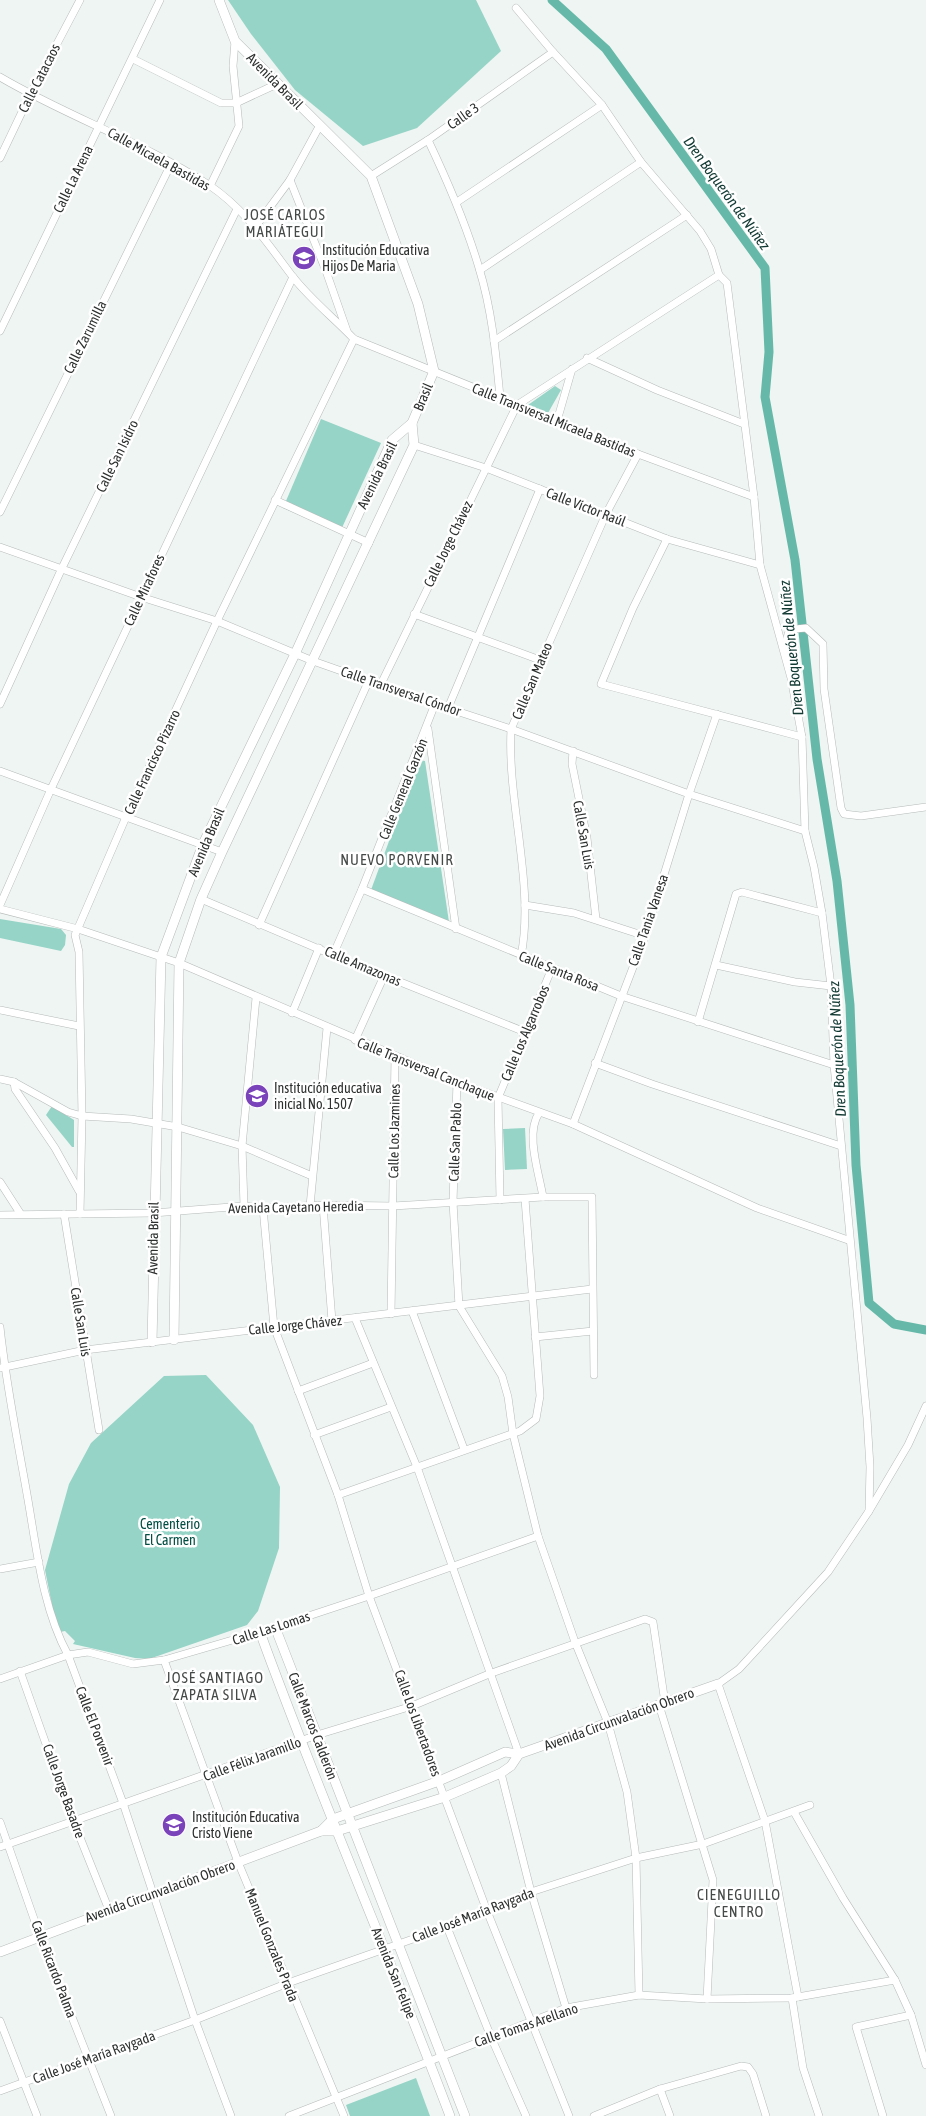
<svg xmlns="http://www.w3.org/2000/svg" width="926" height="2116" viewBox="0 0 926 2116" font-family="'Asap Condensed',sans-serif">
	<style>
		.green { fill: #95d4c6 }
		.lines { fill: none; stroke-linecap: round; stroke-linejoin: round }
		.canal { stroke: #66b9a8; stroke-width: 9 }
		.minor-casing { stroke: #b6bbba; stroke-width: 8 }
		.tertiary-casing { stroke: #b6bbba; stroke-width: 10 }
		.minor { stroke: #fff; stroke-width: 7 }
		.tertiary { stroke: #fff; stroke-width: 9 }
		.labels { text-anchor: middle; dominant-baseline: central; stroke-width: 5; stroke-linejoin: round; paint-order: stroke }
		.street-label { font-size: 14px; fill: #2e3030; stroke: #fff }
		.poi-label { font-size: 14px; fill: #2e3030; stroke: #fff; text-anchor: start }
		.park-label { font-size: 14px; fill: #004d42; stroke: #fff }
		.water-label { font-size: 15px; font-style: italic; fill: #123a33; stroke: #fff }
		.neighbourhood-label { font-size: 15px; letter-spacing: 1px; fill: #454948; stroke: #fff }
	</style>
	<rect width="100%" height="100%" fill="#eff5f3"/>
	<g class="green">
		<polygon points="228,0 476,0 501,51 417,128 363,146 295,90 251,34"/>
		<polygon points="555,386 561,390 548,413 528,405"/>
		<polygon points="321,419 381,443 340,532 283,508"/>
		<polygon points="419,760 425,761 449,922 371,890"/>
		<polygon points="0,919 61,929 66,935 65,945 61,951 0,938"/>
		<polygon points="52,1106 74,1120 74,1147 72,1147 46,1115"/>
		<polygon points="525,1128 527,1169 505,1170 503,1129"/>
		<polygon points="206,1375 253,1425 280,1487 279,1548 258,1611 247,1625 149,1659 135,1658 73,1644 75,1641 65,1631 60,1632 57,1630 45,1570 69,1484 91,1443 164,1376"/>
		<polygon points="416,2078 430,2116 350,2116 346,2105"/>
	</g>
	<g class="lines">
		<polyline class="canal" points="552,0 606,49 765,268 769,352 765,397 795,560 817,759 837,881 850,1005 856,1165 869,1303 894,1324 926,1330"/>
		<g class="minor-casing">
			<g id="minor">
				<polyline points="516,8 553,52 602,105 641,162 700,231 711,249 719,275 727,283 754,497 760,565 791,678 802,737 805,831 814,867 822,913 831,986 834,1065 867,1418 870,1467 869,1511 828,1572 739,1669 718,1684 765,1821 798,1997"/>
				<polyline points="133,59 221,103 236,103 277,84"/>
				<path d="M0,77C68,117 143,142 209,185C246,210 267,243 293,277C311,300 334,318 354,339L638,454L754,497"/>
				<path d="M428,140C448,182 466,224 479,268C492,310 496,354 500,397"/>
				<polyline points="0,158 30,95 80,0"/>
				<polyline points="371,176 428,140 553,52"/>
				<polyline points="290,180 326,271 347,331"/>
				<polyline points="210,186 239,126 233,66 235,41"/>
				<polyline points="457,202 602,105"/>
				<polyline points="256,226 290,180 320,125"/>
				<polyline points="480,270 641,162"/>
				<polyline points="0,331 160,0"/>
				<polyline points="494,341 687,215"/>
				<polyline points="587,358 657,390 744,424"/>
				<polyline points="557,421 572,369"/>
				<polyline points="414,445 486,468 667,539 760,565"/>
				<polyline points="275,500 369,543"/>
				<polyline points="0,512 171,164"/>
				<polyline points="667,539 633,608 601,684 802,737"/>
				<polyline points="0,547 141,597 217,621 313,661 435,704 511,729 689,794 805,831"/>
				<polyline points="414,614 540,660"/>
				<polyline points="785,648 788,634 795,629 806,628 823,644 824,689 841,808 844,814 861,816 926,807"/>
				<polyline points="381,684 517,405 719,275"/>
				<polyline points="0,704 62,568 237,209"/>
				<polyline points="448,708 540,489"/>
				<polyline points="428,729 456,929"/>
				<polyline points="573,751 572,764 587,838 596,919"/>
				<polyline points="0,771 222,852"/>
				<polyline points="362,889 621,996 834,1065"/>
				<polyline points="201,899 333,955 525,1032"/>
				<polyline points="0,905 51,789 293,277"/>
				<polyline points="525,905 574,913 645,936"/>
				<polyline points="0,909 78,929 179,963 457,1082 573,1124 757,1208 848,1240"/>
				<polyline points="259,925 369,680"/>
				<polyline points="333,955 362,889 435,704"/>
				<path d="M521,956C535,885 507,803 511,729L606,514L638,454"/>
				<polyline points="716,965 795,982 831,986"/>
				<polyline points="0,1010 79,1026"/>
				<polyline points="292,1013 319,948"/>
				<polyline points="698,1022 736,894 742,892 822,913"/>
				<polyline points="355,1040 384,976"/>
				<polyline points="595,1063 652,1084 841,1146"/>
				<polyline points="0,1079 14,1082 68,1112 82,1116 131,1119 178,1127 242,1146 312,1176"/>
				<polyline points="14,1082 15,1089 55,1148 79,1191"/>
				<polyline points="457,1082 453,1202 459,1306 502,1376 508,1397 513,1434 538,1536 575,1642 608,1723 627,1792 636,1858 639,1995"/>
				<path d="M539,1113C525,1133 539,1173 543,1197"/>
				<polyline points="573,1124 645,936 689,794 717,714"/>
				<polyline points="0,1182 20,1213"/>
				<polyline points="500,1200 498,1098 552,968"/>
				<polyline points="323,1205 332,1321"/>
				<polyline points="244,1206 242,1146 256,998"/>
				<polyline points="310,1206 327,1028"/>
				<polyline points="263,1208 274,1327 338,1495 369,1596 487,1911 569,2116"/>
				<polyline points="64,1214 99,1430"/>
				<polyline points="80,1214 82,1116 79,952 75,935 126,817 217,621 354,339"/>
				<polyline points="0,1215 153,1213 244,1206 263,1208 323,1205 393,1206 543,1197 592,1197 594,1375"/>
				<polyline points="412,1311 464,1449"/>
				<polyline points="391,1314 395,1056"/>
				<polyline points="355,1318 417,1467 519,1754"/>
				<path d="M0,1327C6,1385 18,1442 28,1500C37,1552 43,1609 68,1655L123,1803L195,2020L231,2116"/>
				<polyline points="535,1337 593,1331"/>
				<polyline points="0,1368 85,1350 592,1289"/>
				<polyline points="298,1391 373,1363"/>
				<polyline points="314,1435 391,1407"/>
				<polyline points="338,1495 520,1431 536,1419 540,1396 525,1199"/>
				<polyline points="869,1511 908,1445 926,1406"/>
				<polyline points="0,1569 39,1562"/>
				<polyline points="164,1660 238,1862 344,2116"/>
				<polyline points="20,1671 73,1820 109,1910"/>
				<polyline points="0,1679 68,1655 88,1652 133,1664 164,1660 260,1632 369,1596 538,1536"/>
				<polyline points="659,1705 713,1880 707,1999"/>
				<polyline points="501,1773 531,1892 566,2008"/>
				<polyline points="794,1812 843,1898 895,1980 911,2015 926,2065"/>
				<polyline points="0,1822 40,1936 111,2116"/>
				<polyline points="0,1847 317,1735 412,1706 489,1674 645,1619 653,1622 665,1703"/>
				<polyline points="447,1927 491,2037 526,2116"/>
				<polyline points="792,1998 803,2068 819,2116"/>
				<polyline points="0,2021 37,2116"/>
				<polyline points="660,2089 670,2116"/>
				<polyline points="0,2091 195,2020 288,1983 447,1927 531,1892 636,1858 703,1844 810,1805"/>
				<polyline points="289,2116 566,2008 639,1995 707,1999 792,1998 895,1980"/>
				<polyline points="594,2116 660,2089 741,2066 748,2067 753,2074 766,2116"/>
				<polyline points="883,2116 856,2027 911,2015"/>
			</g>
		</g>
		<g class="tertiary-casing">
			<g id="tertiary">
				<polyline points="174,1340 179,963 201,899 222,852 414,445 412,423"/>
				<polyline points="152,1342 161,957 203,844 295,654 392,440 412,423 434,371 418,304 371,176 235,41 219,0"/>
				<polyline points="275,1627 465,2116"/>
				<path d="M260,1632C319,1795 389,1954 450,2116"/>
				<polyline points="321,1831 333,1819 439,1781 505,1752 519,1754 718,1684"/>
				<polyline points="0,1952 321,1831 337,1831 445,1797 501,1773 511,1766 519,1754"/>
			</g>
		</g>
		<use href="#minor" class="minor"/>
		<use href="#tertiary" class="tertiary"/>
	</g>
	<defs>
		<g id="school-disc" transform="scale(1.25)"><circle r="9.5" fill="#7b43b9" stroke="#fff"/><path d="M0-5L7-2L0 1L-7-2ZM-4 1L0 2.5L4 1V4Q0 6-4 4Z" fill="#fff"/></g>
	</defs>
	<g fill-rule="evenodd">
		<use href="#school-disc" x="304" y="258"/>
		<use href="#school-disc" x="257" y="1096"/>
		<use href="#school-disc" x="174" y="1825"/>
	</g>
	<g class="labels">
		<g class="street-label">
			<text transform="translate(39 78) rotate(-63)">Calle Catacaos</text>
			<text transform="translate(275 81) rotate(45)">Avenida Brasil</text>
			<text transform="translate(463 116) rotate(-35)">Calle 3</text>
			<text transform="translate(159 159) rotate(29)">Calle Micaela Bastidas</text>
			<text transform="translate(73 179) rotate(-64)">Calle La Arena</text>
			<text transform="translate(85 337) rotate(-64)">Calle Zarumilla</text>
			<text transform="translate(423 397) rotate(-67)">Brasil</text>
			<text transform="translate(554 420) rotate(22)">Calle Transversal Micaela Bastidas</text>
			<text transform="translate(117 456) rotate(-64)">Calle San Isidro</text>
			<text transform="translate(377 475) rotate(-64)">Avenida Brasil</text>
			<text transform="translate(586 507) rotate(21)">Calle Víctor Raúl</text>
			<text transform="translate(448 544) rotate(-64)">Calle Jorge Chávez</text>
			<text transform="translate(144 590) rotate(-65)">Calle Mirafores</text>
			<text transform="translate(532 681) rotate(-67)">Calle San Mateo</text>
			<text transform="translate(401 691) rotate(19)">Calle Transversal Cóndor</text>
			<text transform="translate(152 762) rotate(-65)">Calle Francisco Pizarro</text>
			<text transform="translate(403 789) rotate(-68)">Calle General Garzón</text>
			<text transform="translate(584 835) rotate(80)">Calle San Luis</text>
			<text transform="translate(206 842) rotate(-67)">Avenida Brasil</text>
			<text transform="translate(648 920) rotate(-71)">Calle Tania Vanesa</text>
			<text transform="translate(363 966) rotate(23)">Calle Amazonas</text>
			<text transform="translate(559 971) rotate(22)">Calle Santa Rosa</text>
			<text transform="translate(525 1033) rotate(-67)">Calle Los Algarrobos</text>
			<text transform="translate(426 1069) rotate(22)">Calle Transversal Canchaque</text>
			<text transform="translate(394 1131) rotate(-89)">Calle Los Jazmines</text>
			<text transform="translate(455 1142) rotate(-88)">Calle San Pablo</text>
			<text transform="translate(296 1207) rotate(-1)">Avenida Cayetano Heredia</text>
			<text transform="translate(153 1238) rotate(-89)">Avenida Brasil</text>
			<text transform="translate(81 1322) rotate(81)">Calle San Luis</text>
			<text transform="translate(295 1325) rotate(-6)">Calle Jorge Chávez</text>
			<text transform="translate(271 1628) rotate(-18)">Calle Las Lomas</text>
			<text transform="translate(619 1719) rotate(-20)">Avenida Circunvalación Obrero</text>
			<text transform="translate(418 1723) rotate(70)">Calle Los Libertadores</text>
			<text transform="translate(95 1726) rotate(69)">Calle El Porvenir</text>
			<text transform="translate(313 1726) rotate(69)">Calle Marcos Calderón</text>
			<text transform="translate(252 1759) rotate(-20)">Calle Félix Jaramillo</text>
			<text transform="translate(64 1791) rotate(70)">Calle Jorge Basadre</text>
			<text transform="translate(160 1891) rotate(-20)">Avenida Circunvalación Obrero</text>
			<text transform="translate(473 1915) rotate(-21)">Calle José María Raygada</text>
			<text transform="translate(272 1945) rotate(68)">Manuel Gonzales Prada</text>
			<text transform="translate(54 1969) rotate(69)">Calle Ricardo Palma</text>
			<text transform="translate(394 1973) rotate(68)">Avenida San Felipe</text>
			<text transform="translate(526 2025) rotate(-19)">Calle Tomas Arellano</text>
			<text transform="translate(94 2057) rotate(-20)">Calle José María Raygada</text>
		</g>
		<g class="poi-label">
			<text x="322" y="250">Institución Educativa<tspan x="322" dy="16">Hijos De Maria</tspan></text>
			<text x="274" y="1088">Institución educativa<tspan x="274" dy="16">inicial No. 1507</tspan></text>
			<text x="192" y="1817">Institución Educativa<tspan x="192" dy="16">Cristo Viene</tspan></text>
		</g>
		<g class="park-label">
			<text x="170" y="1524">Cementerio<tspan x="170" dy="16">El Carmen</tspan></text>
		</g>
		<g class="water-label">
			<text transform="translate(727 193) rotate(54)">Dren Boquerón de Núñez</text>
			<text transform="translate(791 648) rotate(-96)">Dren Boquerón de Núñez</text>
			<text transform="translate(837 1049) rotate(-93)">Dren Boquerón de Núñez</text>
		</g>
		<g class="neighbourhood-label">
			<text x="285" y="214">JOSÉ CARLOS<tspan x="285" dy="17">MARIÁTEGUI</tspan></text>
			<text x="397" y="859">NUEVO PORVENIR</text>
			<text x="215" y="1677">JOSÉ SANTIAGO<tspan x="215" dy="17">ZAPATA SILVA</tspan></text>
			<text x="739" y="1894">CIENEGUILLO<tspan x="739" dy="17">CENTRO</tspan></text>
		</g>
	</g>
</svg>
